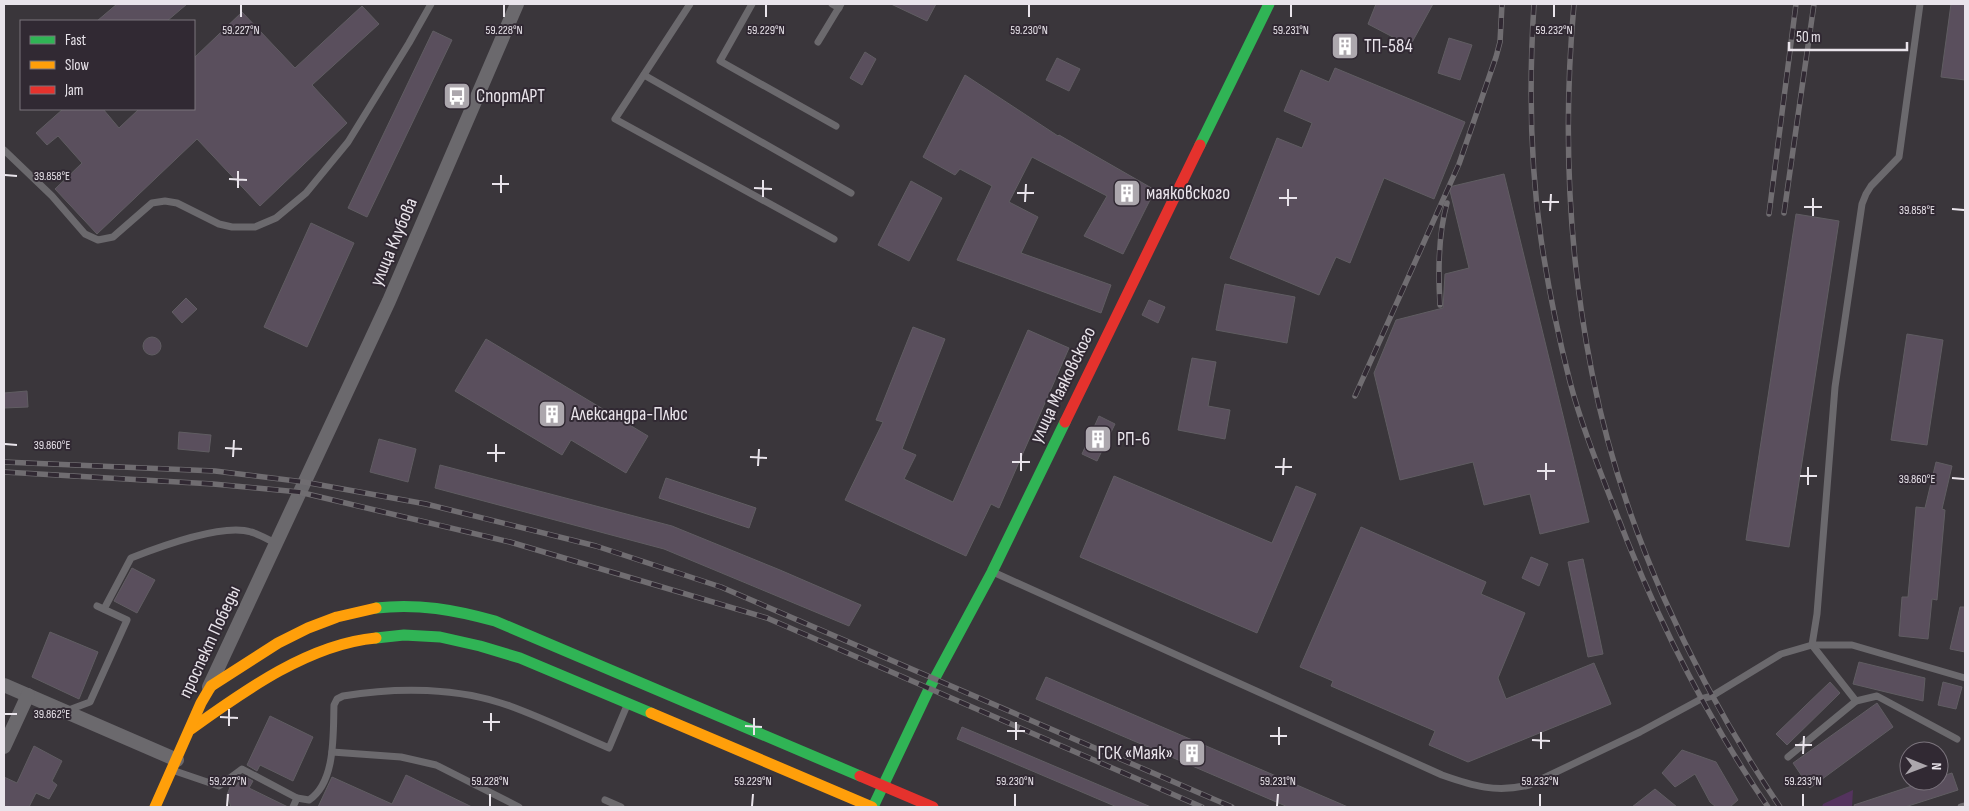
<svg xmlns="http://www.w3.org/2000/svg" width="1969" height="811" viewBox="0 0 1969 811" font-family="'Sofia Sans Condensed',sans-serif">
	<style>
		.green { fill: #54335e }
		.building { fill: #5a4f5d; stroke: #605d62 }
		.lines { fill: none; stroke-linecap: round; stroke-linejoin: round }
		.lane { stroke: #6b696d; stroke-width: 7 }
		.street { stroke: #6b696d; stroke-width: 14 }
		.fast { stroke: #30b455; stroke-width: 11 }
		.slow { stroke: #ff9f0a; stroke-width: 11 }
		.jam { stroke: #e5322d; stroke-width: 11 }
		.rail-casing { stroke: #706d71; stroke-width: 5.5 }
		.rail { stroke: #312933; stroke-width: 4; stroke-dasharray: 11; stroke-linecap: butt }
		.ticks { fill: none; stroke: #e9e4eb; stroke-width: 2 }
		.labels { text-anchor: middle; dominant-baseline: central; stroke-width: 4; stroke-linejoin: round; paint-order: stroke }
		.poi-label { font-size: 19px; fill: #e9e4eb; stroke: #312933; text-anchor: start }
		.street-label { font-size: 19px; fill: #e9e4eb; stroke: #312933 }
		.ticks-label { font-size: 12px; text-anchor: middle; fill: #e9e4eb; stroke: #312933; stroke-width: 4; stroke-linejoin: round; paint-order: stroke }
	</style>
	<rect width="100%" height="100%" fill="#3a363b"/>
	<polygon class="green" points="1853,790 1852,807 1822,807 1823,804"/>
	<g class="building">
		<polygon points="117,4 187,4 167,21 97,21"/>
		<polygon points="891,4 936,4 927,21"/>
		<polygon points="1376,4 1433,4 1410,46 1368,24"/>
		<polygon points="1951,4 1965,4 1965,80 1941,77"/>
		<polygon points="362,6 379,24 312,85 347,123 260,206 197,139 97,234 55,189 82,163 58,136 47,145 36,133 63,109 103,109 119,128 139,109 194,109 194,58 242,12 295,68"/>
		<polygon points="433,31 452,40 367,217 348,208"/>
		<polygon points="1449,38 1472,45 1460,80 1438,73"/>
		<polygon points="865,52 876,59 862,85 850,78"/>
		<polygon points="1057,58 1080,69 1069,91 1046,80"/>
		<polygon points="1335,68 1465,122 1434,199 1384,178 1350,263 1336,257 1319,295 1230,258 1277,138 1302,148 1312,123 1284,111 1301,70 1329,82"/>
		<polygon points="965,75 1058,136 1059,135 1155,190 1123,254 1084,236 1107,196 1032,157 1009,202 1038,217 1021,253 1111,285 1101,313 957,260 992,186 960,169 955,175 923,157"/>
		<polygon points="1504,174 1589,522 1540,534 1530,494 1484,505 1473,462 1400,480 1374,373 1396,320 1443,308 1445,274 1469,268 1449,187"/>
		<polygon points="911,181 942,198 909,261 878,245"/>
		<polygon points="1796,214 1839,221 1789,547 1746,540"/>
		<polygon points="311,223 354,243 307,347 264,327"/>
		<polygon points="1225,284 1295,297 1287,343 1216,330"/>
		<polygon points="186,298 197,309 182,323 172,312"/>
		<polygon points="1149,300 1165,307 1158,323 1142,315"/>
		<polygon points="913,327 945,339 902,449 916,455 904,479 953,502 1028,330 1069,348 999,508 991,504 966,556 845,500 883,422 876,420"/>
		<polygon points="1907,334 1943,340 1927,445 1891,440"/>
		<circle cx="152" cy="346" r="9"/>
		<polygon points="486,339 648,436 626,473 571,440 562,455 455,391"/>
		<polygon points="1192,358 1216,362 1208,406 1230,410 1225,439 1178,430"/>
		<polygon points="27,391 28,407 4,408 4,393"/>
		<polygon points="1099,416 1115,424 1097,461 1082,454"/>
		<polygon points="179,432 211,435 209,452 178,449"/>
		<polygon points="379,439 416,449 408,482 370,472"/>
		<polygon points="1936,462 1952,466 1942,509 1945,510 1937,600 1932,599 1928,639 1899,636 1902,597 1908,597 1916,507 1925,508"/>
		<polygon points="440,465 672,526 780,570 861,605 849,626 664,549 435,488"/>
		<polygon points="1114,476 1272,543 1296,486 1316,494 1257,633 1080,557"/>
		<polygon points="666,478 756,508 749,528 659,498"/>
		<polygon points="1361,527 1486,582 1481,594 1525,613 1498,678 1506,699 1594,663 1611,704 1468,762 1429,745 1435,731 1331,686 1333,681 1300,667"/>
		<polygon points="1531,557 1548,564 1539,586 1522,578"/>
		<polygon points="1583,559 1603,654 1588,657 1568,562"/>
		<polygon points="132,568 155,580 137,613 114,601"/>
		<polygon points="1960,607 1965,607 1965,652 1950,649"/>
		<polygon points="50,632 98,652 79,699 32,677"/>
		<polygon points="1859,662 1925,678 1923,701 1853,684"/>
		<polygon points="1046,677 1348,807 1288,807 1036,699"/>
		<polygon points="1830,682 1840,693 1787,745 1776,734"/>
		<polygon points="1943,682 1962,687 1956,709 1938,705"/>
		<polygon points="1877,703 1893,727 1810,788 1793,763"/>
		<polygon points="270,716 313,737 293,781 260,765 257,771 247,765"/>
		<polygon points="962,727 1151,807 1117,807 957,739"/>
		<polygon points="34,746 62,761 52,781 57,785 49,799 36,793 29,807 4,807 4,777 17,783"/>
		<polygon points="1682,750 1716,762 1738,800 1730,807 1716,807 1710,802 1695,774 1675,787 1662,773"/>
		<polygon points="1952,773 1958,790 1905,807 1855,807 1854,805 1927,781 1939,781 1939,777"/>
		<polygon points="242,775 253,781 249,788 288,807 231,807 227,795 230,787 237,785"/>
		<polygon points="406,775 472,807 318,807 332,777 392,804"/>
		<polygon points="1655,789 1677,807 1632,807"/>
	</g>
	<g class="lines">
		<g class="lane">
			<polyline points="690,4 615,119 834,239"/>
			<polyline points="752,4 720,61 836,126"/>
			<polyline points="832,4 839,8"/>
			<polyline points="818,42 841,4"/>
			<polyline points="644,75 851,193"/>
			<polyline points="4,150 52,196 85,234 98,240 113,237 152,203 165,201 177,203 219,224 232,227 255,227 276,218 306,193 348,142 409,43 431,4"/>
			<path d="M993,572L1442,775C1473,786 1496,793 1529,785L1640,732L1701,699L1712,696L1781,654L1812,645H1852L1965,678"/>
			<path d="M104,609L131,558C159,547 222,523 251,532C259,534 267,539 275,543"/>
			<polyline points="1856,701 1877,696 1957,739"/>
			<polyline points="66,711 90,702 127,620 97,606"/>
			<polyline points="332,752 401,757 436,765 519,807"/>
			<polyline points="1788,757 1856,701 1812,645 1817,614 1835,387 1862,204 1866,194 1871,186 1899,157 1920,4"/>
			<polyline points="172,770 219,786 242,769 297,798 293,807"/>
			<path d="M297,798L309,800C336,782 333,734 334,705L337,699L343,696C397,687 458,687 510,706C543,718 576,734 609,748L628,703"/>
			<polyline points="605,800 621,807"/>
			<polyline points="1961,807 1965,806"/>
		</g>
		<g class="street">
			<polyline points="4,685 177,760"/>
			<polyline points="209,687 389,301 517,4"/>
			<polyline points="4,747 28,695"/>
		</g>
		<g class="fast">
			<polyline points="1200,145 1269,4"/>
			<path d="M376,608C418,603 455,610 495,621L860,776"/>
			<polyline points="376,638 404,635 440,637 480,646 520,658 651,713"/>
			<polyline points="873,807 929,689 992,572 1065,422"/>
		</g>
		<g class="slow">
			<polyline points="651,713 872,807"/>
			<path d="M191,729C244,691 309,644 376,638"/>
			<polyline points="155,807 201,703 211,686 278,643 308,628 337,617 376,608"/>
		</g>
		<g class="jam">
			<polyline points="1065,422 1200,145"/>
			<polyline points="860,776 933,807"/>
		</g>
		<g class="rail-casing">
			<g id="rail">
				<path d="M1534,4C1529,82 1530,162 1541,239C1548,287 1558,335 1570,382C1581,424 1598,466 1614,507C1654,613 1704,714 1768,807"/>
				<path d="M1574,4C1563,126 1568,252 1592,373C1622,527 1693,678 1780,807"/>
				<polyline points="1784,213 1814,4"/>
				<polyline points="1769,214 1796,4"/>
				<path d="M1440,305C1438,272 1438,235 1447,203"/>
				<polyline points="1355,396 1459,164 1496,57 1500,42 1502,4"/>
				<polyline points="4,462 215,471 304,482 426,504 596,546 721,587 1232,807"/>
				<polyline points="4,472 213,484 299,492 510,542 767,618 1202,807"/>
			</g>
		</g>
		<use href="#rail" class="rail"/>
	</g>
	<path class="ticks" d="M241,17V5M504,17V5M766,17V5M1029,17V5M1291,17V5M1554,17V5M5,175L17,176M229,179L247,180M492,184H509M238,188V171M754,188L772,189M501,193V175M1017,193H1034M763,197V180M1279,198H1297M1025,202L1026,184M1542,202H1559M1288,206V189M1804,207H1822M1952,209L1964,210M1550,211L1551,194M1813,216V198M5,444L17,445M225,448L242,449M487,453H505M233,457L234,440M750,457L767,458M496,462V444M1012,462H1030M758,466L759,449M1275,467H1292M1021,471V453M1537,471H1555M1283,475L1284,458M1800,476H1817M1952,478L1964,479M1546,480V463M1808,485V467M5,714H17M220,717L238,718M483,722H500M229,726V709M745,726L762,727M491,731V713M1007,731H1025M754,735V718M1270,736H1287M1016,740V722M1532,740L1550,741M1279,745V727M1795,745H1812M1541,749V732M1803,754L1804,736M227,806L228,794M490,806V794M752,806L753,794M1015,806V794M1277,806L1278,794M1540,806V794M1803,806V794"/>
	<defs>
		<g id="building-square" transform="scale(1.4375)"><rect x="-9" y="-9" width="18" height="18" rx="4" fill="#aca7ad" stroke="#312933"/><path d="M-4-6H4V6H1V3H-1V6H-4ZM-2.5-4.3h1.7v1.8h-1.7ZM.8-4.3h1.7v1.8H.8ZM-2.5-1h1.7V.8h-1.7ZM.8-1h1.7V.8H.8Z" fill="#fff"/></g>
		<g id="bus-square" transform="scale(1.4375)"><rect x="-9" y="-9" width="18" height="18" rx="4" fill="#aca7ad" stroke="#312933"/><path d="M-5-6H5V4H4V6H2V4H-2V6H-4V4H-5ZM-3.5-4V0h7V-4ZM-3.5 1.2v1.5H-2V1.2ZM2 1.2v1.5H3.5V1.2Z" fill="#fff"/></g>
	</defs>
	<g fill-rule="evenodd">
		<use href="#building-square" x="1345" y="46"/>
		<use href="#bus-square" x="457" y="96"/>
		<use href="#building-square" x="1127" y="193"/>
		<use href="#building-square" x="552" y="414"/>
		<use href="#building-square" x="1098" y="439"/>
		<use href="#building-square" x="1192" y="753"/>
	</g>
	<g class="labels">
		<g class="poi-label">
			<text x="1364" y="46">ТП-584</text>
			<text x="476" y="96">СпортАРТ</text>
			<text x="1146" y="193">маяковского</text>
			<text x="571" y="414">Александра-Плюс</text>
			<text x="1117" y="439">РП-6</text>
			<text x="1173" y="753" text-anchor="end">ГСК «Маяк»</text>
		</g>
		<g class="street-label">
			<text transform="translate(394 242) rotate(-67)">улица Клубова</text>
			<text transform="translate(1063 385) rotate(-64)">улица Маяковского</text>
			<text transform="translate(210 642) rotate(-65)">проспект Победы</text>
		</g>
	</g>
	<g class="ticks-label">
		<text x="241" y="34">59.227°N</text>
		<text x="504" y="34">59.228°N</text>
		<text x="766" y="34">59.229°N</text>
		<text x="1029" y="34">59.230°N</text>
		<text x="1291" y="34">59.231°N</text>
		<text x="1554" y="34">59.232°N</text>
		<text x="52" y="180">39.858°E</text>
		<text x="1917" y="214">39.858°E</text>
		<text x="52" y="449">39.860°E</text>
		<text x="1917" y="483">39.860°E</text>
		<text x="52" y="718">39.862°E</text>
		<text x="228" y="785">59.227°N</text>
		<text x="490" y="785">59.228°N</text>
		<text x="753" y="785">59.229°N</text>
		<text x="1015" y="785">59.230°N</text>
		<text x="1278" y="785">59.231°N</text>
		<text x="1540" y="785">59.232°N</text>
		<text x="1803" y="785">59.233°N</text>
	</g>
	<rect width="1969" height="811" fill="none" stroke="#e9e4eb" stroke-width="10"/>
	<rect x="20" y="20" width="175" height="90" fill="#312933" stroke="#7b747d"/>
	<rect x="30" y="36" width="25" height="8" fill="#30b455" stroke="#7b747d"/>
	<text x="65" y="45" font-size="15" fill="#e9e4eb">Fast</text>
	<rect x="30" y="61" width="25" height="8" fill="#ff9f0a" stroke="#7b747d"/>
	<text x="65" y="70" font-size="15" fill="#e9e4eb">Slow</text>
	<rect x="30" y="86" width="25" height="8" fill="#e5322d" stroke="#7b747d"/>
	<text x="65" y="95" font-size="15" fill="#e9e4eb">Jam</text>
	<g transform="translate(1924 766) rotate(91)"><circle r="24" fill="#312933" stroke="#7b747d"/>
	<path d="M0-4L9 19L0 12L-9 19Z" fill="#aca7ad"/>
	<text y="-8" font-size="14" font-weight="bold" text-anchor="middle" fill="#e9e4eb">N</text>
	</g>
	<path d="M1789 42v8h118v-8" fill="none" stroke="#e9e4eb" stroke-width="2.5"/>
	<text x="1796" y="42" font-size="15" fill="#e9e4eb" stroke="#312933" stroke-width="4" paint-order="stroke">50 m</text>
</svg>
